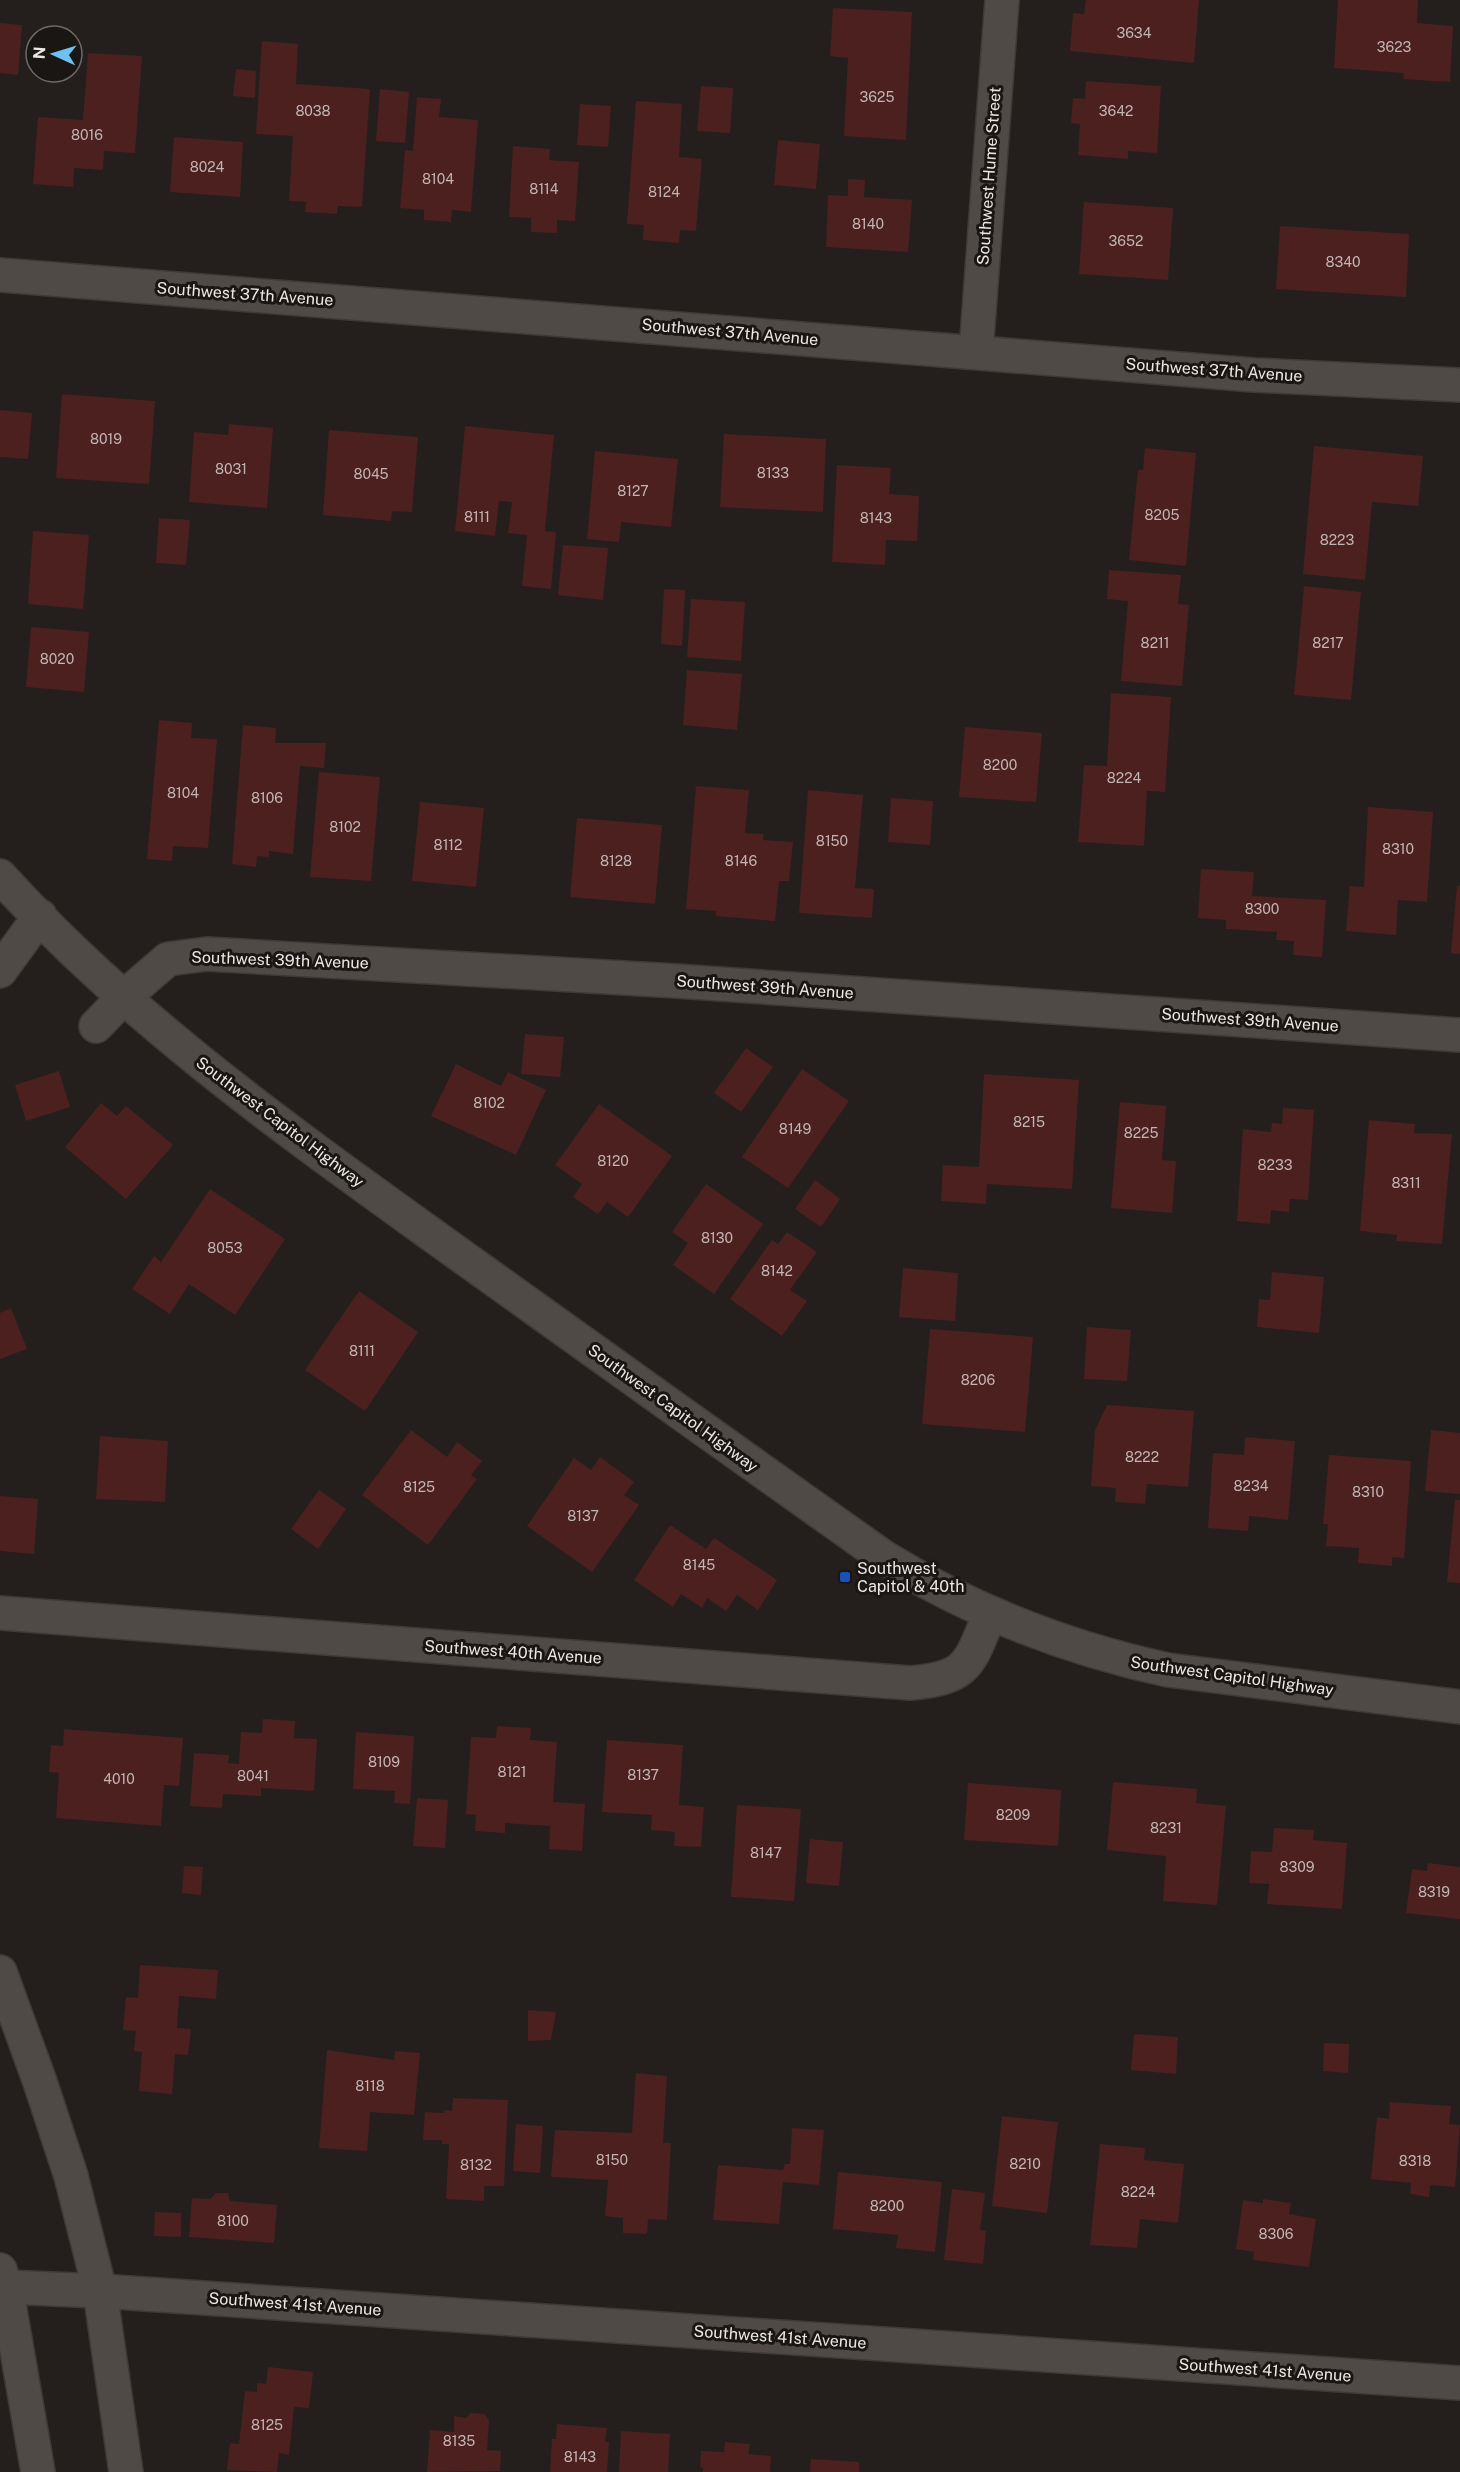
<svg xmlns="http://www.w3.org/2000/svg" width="1460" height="2472" viewBox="0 0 1460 2472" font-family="'Public Sans',sans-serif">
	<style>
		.building { fill: #4b201f }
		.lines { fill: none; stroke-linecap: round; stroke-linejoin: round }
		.minor-casing { stroke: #3e3a38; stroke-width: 36 }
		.minor { stroke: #504a47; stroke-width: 33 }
		.transit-dot { fill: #1a4fb4; stroke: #1a1613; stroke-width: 2 }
		.labels { text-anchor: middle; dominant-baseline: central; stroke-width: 6; stroke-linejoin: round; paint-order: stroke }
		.number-label { font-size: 14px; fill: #c2b5b4 }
		.street-label { font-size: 16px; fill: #eae7e5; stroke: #1a1613 }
		.poi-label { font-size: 16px; fill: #eae7e5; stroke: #1a1613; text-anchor: start }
	</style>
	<rect width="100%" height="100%" fill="#241f1c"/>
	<g class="building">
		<polygon points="1086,0 1199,0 1194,63 1070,51 1073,13 1084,14"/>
		<polygon points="1338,0 1418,0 1417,23 1453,26 1450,82 1403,79 1404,73 1334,68"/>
		<polygon points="833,8 912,12 906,140 844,136 848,58 830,56"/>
		<polygon points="0,23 22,25 18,75 0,73"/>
		<polygon points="262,41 298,44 296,84 370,89 362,207 338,206 337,214 305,212 306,202 289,201 293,136 256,134"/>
		<polygon points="88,53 142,56 135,153 104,151 103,170 74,168 73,187 33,184 38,117 83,120"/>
		<polygon points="236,69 256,71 255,98 233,96"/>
		<polygon points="1086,81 1161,86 1157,153 1128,151 1128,159 1078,155 1080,124 1071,123 1073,98 1085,99"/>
		<polygon points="701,86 733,88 730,133 697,131"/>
		<polygon points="380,89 409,92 405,143 376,141"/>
		<polygon points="417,97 441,99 439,117 478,120 471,212 452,210 451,222 424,220 424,210 400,208 405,150 413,151"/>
		<polygon points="636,101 682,104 679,157 702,159 696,231 680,230 679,243 643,240 644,225 627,224"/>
		<polygon points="580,104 611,106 608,147 577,145"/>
		<polygon points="174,137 243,142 240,197 170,192"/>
		<polygon points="778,140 820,144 816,189 774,185"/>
		<polygon points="513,146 550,149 549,160 579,162 575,221 557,220 557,233 531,232 531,218 509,217"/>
		<polygon points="848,179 865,180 864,197 912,200 908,252 826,247 828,195 848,196"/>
		<polygon points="1084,202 1173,208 1168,280 1079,274"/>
		<polygon points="1280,226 1409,234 1406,297 1276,289"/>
		<polygon points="62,394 155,401 149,484 56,478"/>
		<polygon points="0,410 32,413 28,459 0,457"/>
		<polygon points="229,424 273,428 267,508 189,502 194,432 228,435"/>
		<polygon points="465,426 554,435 545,531 556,532 551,589 522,586 527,535 508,533 512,502 499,501 495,536 455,531"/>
		<polygon points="329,430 418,437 412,512 392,511 391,521 323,515"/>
		<polygon points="724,434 826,439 823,512 720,507"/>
		<polygon points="1314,446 1423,456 1418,506 1372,502 1365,580 1303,574"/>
		<polygon points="1145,448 1196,453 1186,566 1129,560 1138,470 1143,470"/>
		<polygon points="595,451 678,459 671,527 621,522 619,542 587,539"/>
		<polygon points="837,465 891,468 889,494 919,496 917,541 886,540 885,565 832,562"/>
		<polygon points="159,518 190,520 186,565 156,563"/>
		<polygon points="33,531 89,535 83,609 28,604"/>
		<polygon points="563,545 608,548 603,600 558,595"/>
		<polygon points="1109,570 1181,575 1178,604 1189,605 1182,686 1121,681 1128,601 1107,599"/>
		<polygon points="1304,586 1361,592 1351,700 1294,695"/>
		<polygon points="664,589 685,590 682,646 661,644"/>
		<polygon points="691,599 745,602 741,661 687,657"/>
		<polygon points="31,627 89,632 84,692 26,687"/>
		<polygon points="687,670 742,674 737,730 683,725"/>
		<polygon points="1111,693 1171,697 1165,792 1147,791 1144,846 1078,842 1084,765 1107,766"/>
		<polygon points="159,720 192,723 191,738 217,739 208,848 173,846 172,861 147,859"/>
		<polygon points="243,725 276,728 275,743 326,743 324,768 300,766 293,854 269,851 269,857 257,856 256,867 232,864"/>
		<polygon points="965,727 1042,733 1036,802 959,797"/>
		<polygon points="319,772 380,777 371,881 310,877"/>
		<polygon points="696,786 749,790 745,833 764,834 763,840 793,842 789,881 779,881 775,921 716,916 716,911 686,909"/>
		<polygon points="808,790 863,795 855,888 874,889 872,918 799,913"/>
		<polygon points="891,798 933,801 930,845 888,842"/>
		<polygon points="420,802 484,808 476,887 412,881"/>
		<polygon points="1368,807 1433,812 1427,902 1398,900 1396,935 1346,931 1350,886 1364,887"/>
		<polygon points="577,818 662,825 655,904 570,897"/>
		<polygon points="1201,869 1254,872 1252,896 1326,900 1322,957 1293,955 1294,941 1276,940 1277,932 1226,929 1226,920 1198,918"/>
		<polygon points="1457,885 1460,886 1460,954 1451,953"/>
		<polygon points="525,1034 564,1037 560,1077 521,1074"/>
		<polygon points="746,1048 773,1067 741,1112 714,1093"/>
		<polygon points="456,1064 501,1086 508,1072 546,1090 516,1155 431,1116"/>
		<polygon points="802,1069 849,1101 788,1188 742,1157"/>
		<polygon points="59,1071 70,1107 26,1121 15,1085"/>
		<polygon points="984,1074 1079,1080 1072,1189 987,1184 986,1204 941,1201 943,1165 979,1167"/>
		<polygon points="1120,1102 1166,1106 1162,1160 1176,1161 1172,1213 1111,1208"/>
		<polygon points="101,1103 117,1116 126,1106 173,1145 126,1199 65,1147"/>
		<polygon points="599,1104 672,1156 628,1217 607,1202 598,1214 573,1197 582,1184 555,1165"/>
		<polygon points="1283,1108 1314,1110 1308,1200 1290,1199 1289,1212 1271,1210 1270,1224 1237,1221 1243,1129 1271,1132 1272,1123 1282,1124"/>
		<polygon points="1369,1120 1415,1124 1414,1133 1452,1134 1442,1244 1396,1241 1397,1235 1360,1231"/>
		<polygon points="815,1180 840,1199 821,1227 795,1209"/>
		<polygon points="706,1184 763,1224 714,1294 673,1265 688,1243 672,1232"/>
		<polygon points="210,1189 285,1239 235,1315 189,1284 170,1314 132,1289 154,1256 161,1262"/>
		<polygon points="787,1232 817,1252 790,1290 807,1301 782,1336 730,1299 772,1240 778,1244"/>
		<polygon points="903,1268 958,1273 955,1321 899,1317"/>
		<polygon points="1272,1272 1324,1277 1319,1333 1257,1327 1259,1299 1270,1300"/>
		<polygon points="359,1291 418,1332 365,1411 305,1370"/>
		<polygon points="11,1308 27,1349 0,1359 0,1313"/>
		<polygon points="1087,1327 1131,1330 1127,1381 1084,1379"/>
		<polygon points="930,1329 1033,1337 1025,1432 922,1424"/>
		<polygon points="1107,1405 1194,1411 1188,1487 1147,1484 1145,1504 1115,1502 1116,1488 1091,1486 1095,1430"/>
		<polygon points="411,1430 447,1457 457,1442 482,1461 471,1475 477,1479 428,1545 362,1495"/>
		<polygon points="1431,1430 1460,1433 1460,1494 1425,1491"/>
		<polygon points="100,1436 168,1441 165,1502 96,1499"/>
		<polygon points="1245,1437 1295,1441 1288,1520 1249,1516 1248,1531 1208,1528 1213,1453 1244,1455"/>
		<polygon points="1329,1455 1411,1461 1404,1558 1392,1557 1392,1566 1358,1563 1359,1548 1326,1546 1328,1524 1323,1524"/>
		<polygon points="600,1457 634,1482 624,1495 639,1505 592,1572 527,1526 574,1458 591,1470"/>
		<polygon points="319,1490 346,1509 318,1549 291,1529"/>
		<polygon points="0,1496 38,1499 34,1554 0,1551"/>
		<polygon points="1455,1500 1460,1500 1460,1583 1447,1582"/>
		<polygon points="670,1525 706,1549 714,1538 777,1580 758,1610 737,1595 726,1611 707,1598 702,1608 681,1594 673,1607 634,1580"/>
		<polygon points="263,1719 295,1721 294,1738 317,1739 314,1791 261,1788 261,1796 223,1794 222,1808 190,1806 194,1753 229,1755 228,1763 239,1764 241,1732 262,1733"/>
		<polygon points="497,1726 531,1728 530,1740 557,1742 553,1802 585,1804 582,1851 549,1849 550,1826 505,1823 505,1833 475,1831 476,1815 466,1814 471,1737 496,1738"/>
		<polygon points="64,1729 183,1738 179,1786 164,1785 161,1826 56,1818 59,1773 49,1772 51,1745 63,1746"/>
		<polygon points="356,1732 414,1736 410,1804 394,1803 395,1791 353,1789"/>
		<polygon points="607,1740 683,1745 679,1805 704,1807 701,1847 674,1846 675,1832 651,1830 652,1815 602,1812"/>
		<polygon points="1113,1782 1197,1789 1196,1803 1226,1806 1217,1905 1163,1901 1166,1856 1107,1850"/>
		<polygon points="968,1783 1061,1790 1058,1846 964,1840"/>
		<polygon points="417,1798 448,1800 445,1848 413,1846"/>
		<polygon points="737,1805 801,1809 794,1901 731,1897"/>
		<polygon points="1274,1828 1314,1830 1313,1840 1347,1843 1342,1909 1267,1904 1269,1884 1249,1883 1251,1851 1272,1852"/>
		<polygon points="810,1839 843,1842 839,1886 806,1883"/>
		<polygon points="1428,1863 1460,1867 1460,1919 1406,1913 1412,1869 1427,1871"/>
		<polygon points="184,1866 203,1867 201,1895 182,1893"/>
		<polygon points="140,1965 218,1970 216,1999 179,1996 177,2028 191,2029 188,2055 175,2054 172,2094 139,2091 142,2052 134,2051 136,2031 123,2030 126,1997 138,1998"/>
		<polygon points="528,2010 556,2012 551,2040 528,2041"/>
		<polygon points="1134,2034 1178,2037 1176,2074 1131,2070"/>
		<polygon points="1324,2043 1349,2044 1348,2073 1323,2071"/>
		<polygon points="327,2050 394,2060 395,2051 420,2053 414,2115 370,2112 367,2151 319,2148"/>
		<polygon points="636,2073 667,2076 663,2143 671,2143 667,2220 648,2219 647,2234 623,2233 623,2218 605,2216 608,2180 551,2177 555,2130 632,2133"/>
		<polygon points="453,2098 508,2100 504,2186 484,2186 484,2201 446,2199 449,2144 442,2144 442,2140 423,2140 425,2112 444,2113 445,2110 452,2111"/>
		<polygon points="1390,2102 1451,2106 1449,2124 1460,2125 1455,2187 1430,2185 1429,2197 1410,2194 1411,2183 1371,2179 1377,2117 1389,2119"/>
		<polygon points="1002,2116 1058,2122 1047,2213 992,2206"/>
		<polygon points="516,2124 543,2126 540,2173 513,2171"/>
		<polygon points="792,2128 824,2130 819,2185 783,2182 779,2224 713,2220 718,2165 783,2170 785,2164 790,2164"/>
		<polygon points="1100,2144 1145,2148 1144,2160 1184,2164 1178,2223 1140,2219 1137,2248 1090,2245"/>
		<polygon points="838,2172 942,2182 935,2252 896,2248 898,2235 833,2229"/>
		<polygon points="952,2189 985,2193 980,2230 986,2231 983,2264 944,2260"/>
		<polygon points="216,2193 228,2193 230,2201 277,2205 274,2243 189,2237 192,2198 210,2199"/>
		<polygon points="1263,2199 1291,2203 1289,2214 1316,2219 1309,2267 1253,2260 1254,2252 1236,2249 1243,2200 1263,2203"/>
		<polygon points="155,2212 181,2213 181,2237 154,2236"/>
		<polygon points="268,2367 313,2372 309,2408 294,2407 289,2455 279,2453 277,2472 227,2470 230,2443 239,2444 245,2391 257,2392 257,2383 266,2384"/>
		<polygon points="471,2413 484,2414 489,2420 487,2450 501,2451 500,2471 427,2472 430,2430 454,2432 454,2416 466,2418"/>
		<polygon points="557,2424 607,2428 605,2442 609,2442 607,2472 550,2472 552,2439 556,2439"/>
		<polygon points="621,2431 670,2434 668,2472 619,2472"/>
		<polygon points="725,2442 750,2444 748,2454 771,2456 770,2472 703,2472 703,2468 700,2467 701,2451 724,2452"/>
		<polygon points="811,2459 859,2462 859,2472 810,2472"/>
	</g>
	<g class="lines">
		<g class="minor-casing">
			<g id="minor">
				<polyline points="0,275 1254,375 1460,385"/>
				<polyline points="976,352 1002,0"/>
				<path d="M0,876C127,1016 282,1127 435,1237C583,1344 733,1450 882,1556C971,1611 1066,1648 1168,1670L1460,1707"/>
				<polyline points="0,971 40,916"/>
				<polyline points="96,1026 124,997 168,959 207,954 676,981 1460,1035"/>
				<path d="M0,1613L910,1683C969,1678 969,1664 990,1614"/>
				<polyline points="0,1972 40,2082 71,2176 100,2291 126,2472"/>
				<polyline points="0,2270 6,2287 38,2472"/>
				<polyline points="6,2287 100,2291 1460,2383"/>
			</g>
		</g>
		<use href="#minor" class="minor"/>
	</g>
	<rect class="transit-dot" x="839" y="1571" width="12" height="12" rx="3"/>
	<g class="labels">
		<g class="number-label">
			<text x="1134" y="33">3634</text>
			<text x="1394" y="47">3623</text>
			<text x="877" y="97">3625</text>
			<text x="313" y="111">8038</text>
			<text x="1116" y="111">3642</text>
			<text x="87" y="135">8016</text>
			<text x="207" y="167">8024</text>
			<text x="438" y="179">8104</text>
			<text x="544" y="189">8114</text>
			<text x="664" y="192">8124</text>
			<text x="868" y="224">8140</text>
			<text x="1126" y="241">3652</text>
			<text x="1343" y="262">8340</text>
			<text x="106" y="439">8019</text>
			<text x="231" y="469">8031</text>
			<text x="773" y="473">8133</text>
			<text x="371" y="474">8045</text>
			<text x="633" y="491">8127</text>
			<text x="1162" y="515">8205</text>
			<text x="477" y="517">8111</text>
			<text x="876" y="518">8143</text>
			<text x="1337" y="540">8223</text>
			<text x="1155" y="643">8211</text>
			<text x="1328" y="643">8217</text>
			<text x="57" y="659">8020</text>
			<text x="1000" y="765">8200</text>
			<text x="1124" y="778">8224</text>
			<text x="183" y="793">8104</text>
			<text x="267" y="798">8106</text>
			<text x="345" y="827">8102</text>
			<text x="832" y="841">8150</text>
			<text x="448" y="845">8112</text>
			<text x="1398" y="849">8310</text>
			<text x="616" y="861">8128</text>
			<text x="741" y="861">8146</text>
			<text x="1262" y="909">8300</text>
			<text x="489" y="1103">8102</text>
			<text x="1029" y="1122">8215</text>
			<text x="795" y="1129">8149</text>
			<text x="1141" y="1133">8225</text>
			<text x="613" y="1161">8120</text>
			<text x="1275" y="1165">8233</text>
			<text x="1406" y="1183">8311</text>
			<text x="717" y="1238">8130</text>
			<text x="225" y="1248">8053</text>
			<text x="777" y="1271">8142</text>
			<text x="362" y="1351">8111</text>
			<text x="978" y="1380">8206</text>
			<text x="1142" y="1457">8222</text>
			<text x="1251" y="1486">8234</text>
			<text x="419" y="1487">8125</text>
			<text x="1368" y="1492">8310</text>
			<text x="583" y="1516">8137</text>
			<text x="699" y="1565">8145</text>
			<text x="384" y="1762">8109</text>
			<text x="512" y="1772">8121</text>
			<text x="643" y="1775">8137</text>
			<text x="253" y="1776">8041</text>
			<text x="119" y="1779">4010</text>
			<text x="1013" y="1815">8209</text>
			<text x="1166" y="1828">8231</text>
			<text x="766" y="1853">8147</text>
			<text x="1297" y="1867">8309</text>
			<text x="1434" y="1892">8319</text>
			<text x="370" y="2086">8118</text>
			<text x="612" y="2160">8150</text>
			<text x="1415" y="2161">8318</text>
			<text x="1025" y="2164">8210</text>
			<text x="476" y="2165">8132</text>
			<text x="1138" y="2192">8224</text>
			<text x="887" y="2206">8200</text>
			<text x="233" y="2221">8100</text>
			<text x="1276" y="2234">8306</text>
			<text x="267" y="2425">8125</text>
			<text x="459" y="2441">8135</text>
			<text x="580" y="2457">8143</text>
		</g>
		<g class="street-label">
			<text transform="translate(989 176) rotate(-86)">Southwest Hume Street</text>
			<text transform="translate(245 294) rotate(4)">Southwest 37th Avenue</text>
			<text transform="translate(730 332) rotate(5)">Southwest 37th Avenue</text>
			<text transform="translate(1214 370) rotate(4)">Southwest 37th Avenue</text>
			<text transform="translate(280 960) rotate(2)">Southwest 39th Avenue</text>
			<text transform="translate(765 987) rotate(4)">Southwest 39th Avenue</text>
			<text transform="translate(1250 1020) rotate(4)">Southwest 39th Avenue</text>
			<text transform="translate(280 1122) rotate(37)">Southwest Capitol Highway</text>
			<text transform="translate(673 1408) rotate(36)">Southwest Capitol Highway</text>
			<text transform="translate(513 1652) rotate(4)">Southwest 40th Avenue</text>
			<text transform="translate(1232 1676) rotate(8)">Southwest Capitol Highway</text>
			<text transform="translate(295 2304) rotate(4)">Southwest 41st Avenue</text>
			<text transform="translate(780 2337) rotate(4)">Southwest 41st Avenue</text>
			<text transform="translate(1265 2370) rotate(4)">Southwest 41st Avenue</text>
		</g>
		<g class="poi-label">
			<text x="857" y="1568">Southwest<tspan x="857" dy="18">Capitol &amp; 40th</tspan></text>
		</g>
	</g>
	<g transform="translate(54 54) rotate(274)"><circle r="28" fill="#1a1613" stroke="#6d6a67" stroke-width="1.5"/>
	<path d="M0-4.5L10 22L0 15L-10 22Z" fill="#6dc2f3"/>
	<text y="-9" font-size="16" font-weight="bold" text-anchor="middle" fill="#eae7e5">N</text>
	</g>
</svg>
